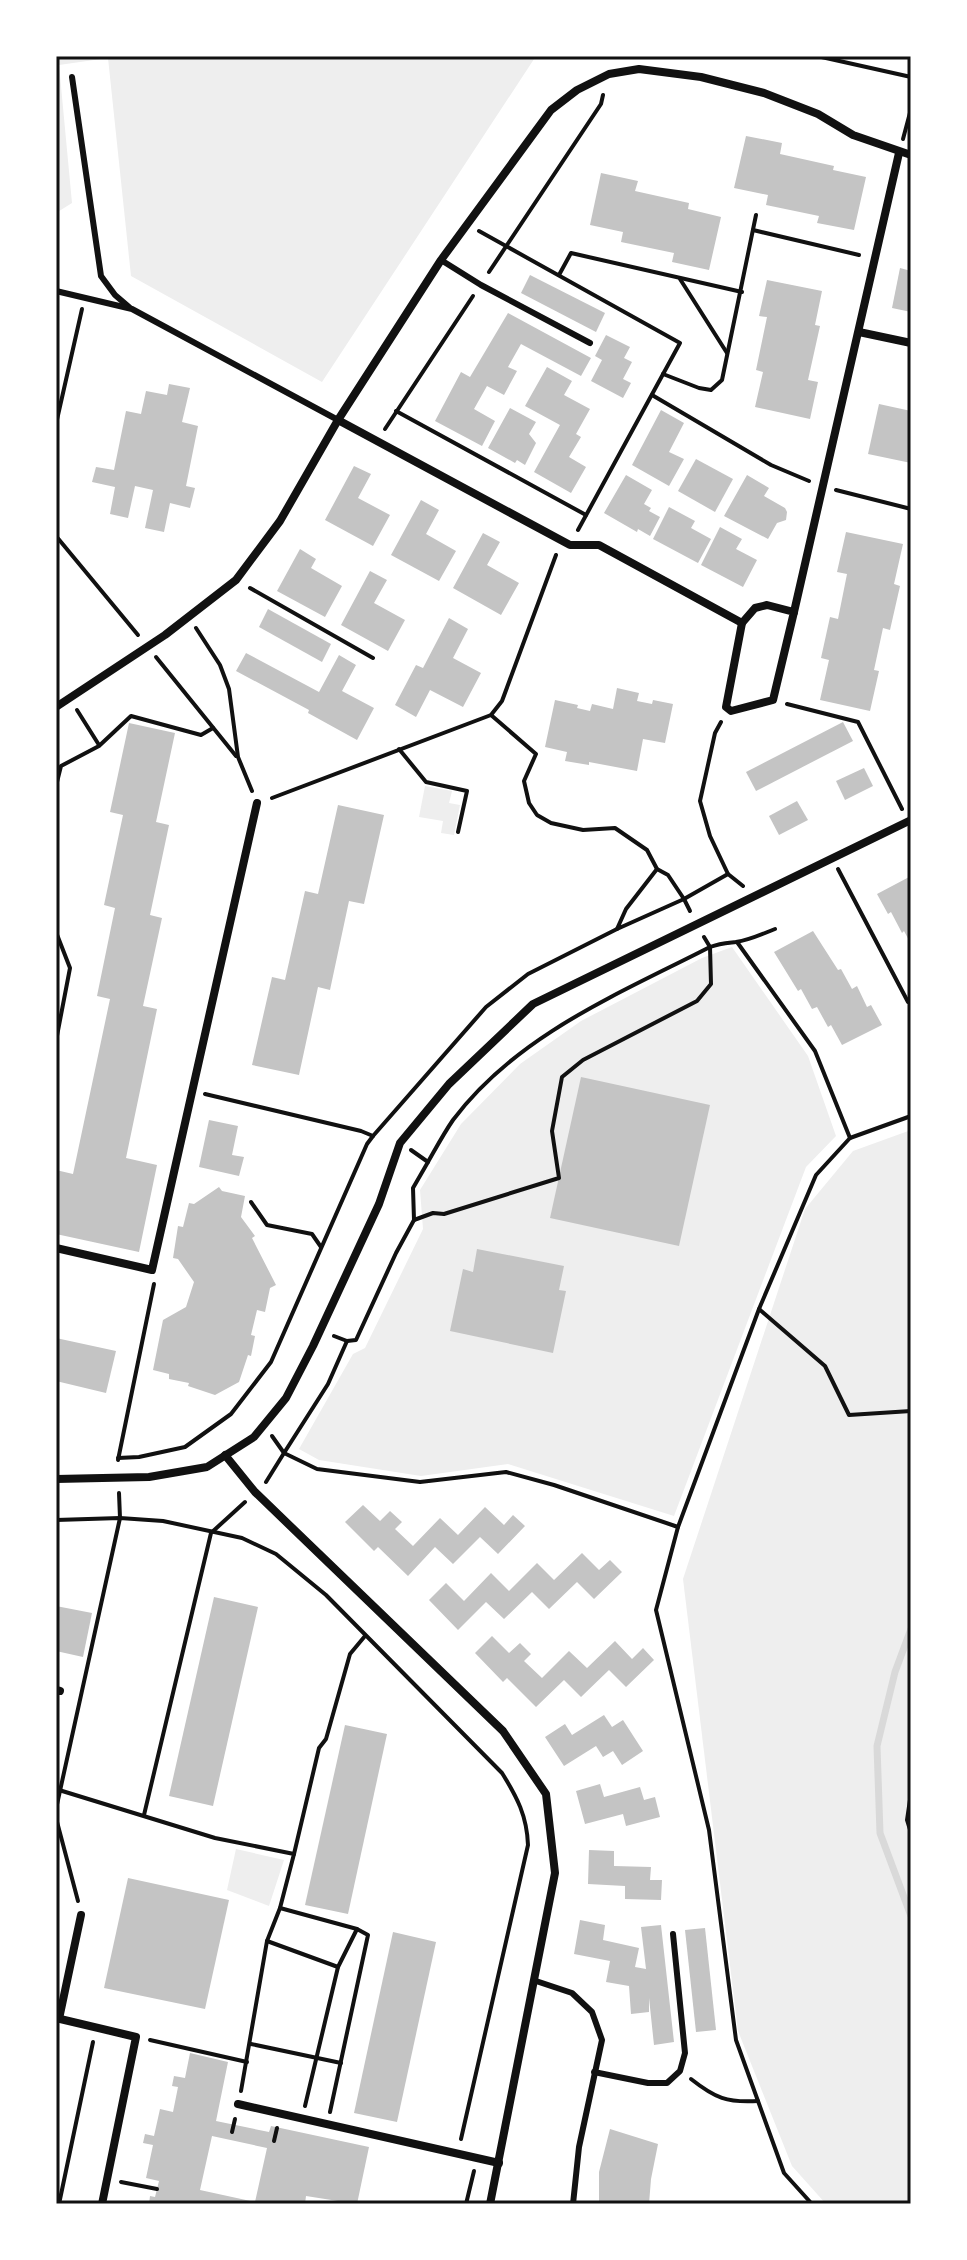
<svg xmlns="http://www.w3.org/2000/svg" width="967" height="2260" viewBox="0 0 967 2260" font-family="Barlow,sans-serif">
	<style>
		.green { fill: #eee }
		.lines { fill: none; stroke-linecap: round; stroke-linejoin: round }
		.stream { stroke: #d9d9d9; stroke-width: 7 }
		.building { fill: #c4c4c4; fill-rule: evenodd }
		.path { stroke: #111; stroke-width: 4 }
		.service { stroke: #111; stroke-width: 6 }
		.minor { stroke: #111; stroke-width: 8 }
		.neatline { fill: none; stroke: #111; stroke-width: 3 }
	</style>
	<rect width="100%" height="100%" fill="#fff"/>
	<g class="green">
		<polygon points="56,56 536,56 322,382 131,276 108,58 59,65 72,203 56,213"/>
		<polygon points="425,786 452,791 449,803 460,805 454,835 441,833 443,821 419,817"/>
		<polygon points="732,947 808,1056 836,1136 806,1167 674,1516 508,1464 421,1476 319,1460 299,1449 353,1354 365,1348 423,1229 420,1190 461,1124 520,1064 581,1021 702,958"/>
		<polygon points="911,1130 911,2204 826,2204 792,2166 738,2031 683,1579 805,1209 853,1151"/>
		<polygon points="236,1849 284,1860 269,1906 227,1890"/>
	</g>
	<g class="lines">
		<polyline class="stream" points="911,1629 895,1672 877,1746 880,1833 911,1916"/>
	</g>
	<g class="building">
		<polygon points="746,136 782,143 780,154 834,166 833,170 866,177 854,230 817,223 819,216 766,205 768,195 734,188"/>
		<polygon points="601,173 638,181 635,191 689,203 688,209 721,217 709,270 672,262 674,253 621,242 623,232 590,225"/>
		<polygon points="900,268 911,271 911,312 892,308"/>
		<polygon points="530,275 605,313 596,332 521,293"/>
		<polygon points="767,280 822,291 815,325 820,326 808,380 818,382 810,419 755,407 763,372 756,370 767,317 759,316"/>
		<polygon points="508,313 591,358 581,376 521,344 508,367 517,371 504,395 487,386 474,409 495,421 482,446 435,421 461,372 470,377"/>
		<polygon points="606,335 630,347 624,358 632,362 623,379 631,383 623,398 591,381 602,360 595,356"/>
		<polygon points="547,367 572,381 564,395 590,409 576,434 581,437 569,457 586,467 571,493 534,472 560,425 525,406"/>
		<polygon points="169,384 190,388 182,422 198,426 186,486 195,488 190,508 170,503 164,532 145,528 153,490 135,486 128,518 110,514 115,487 92,482 96,467 114,470 126,411 141,414 146,391 167,395"/>
		<polygon points="879,404 911,411 911,463 868,454"/>
		<polygon points="510,408 536,422 529,434 536,443 525,465 517,460 515,463 488,448"/>
		<polygon points="661,410 684,423 669,452 684,459 669,486 632,465"/>
		<polygon points="696,459 733,479 715,512 678,491"/>
		<polygon points="354,466 371,474 358,498 390,515 373,546 325,520"/>
		<polygon points="626,475 652,490 644,504 651,508 649,511 660,517 650,536 638,529 637,532 604,513"/>
		<polygon points="747,475 769,488 764,496 785,508 787,512 786,520 777,523 768,539 724,516"/>
		<polygon points="421,500 439,510 426,534 456,551 439,581 391,555"/>
		<polygon points="669,507 695,521 691,528 711,539 698,563 653,539"/>
		<polygon points="720,527 742,539 736,549 757,560 743,587 701,565"/>
		<polygon points="846,532 903,544 894,584 900,586 890,630 883,628 874,670 879,671 870,711 820,700 829,660 821,658 830,617 838,619 847,574 837,572"/>
		<polygon points="483,533 500,542 487,565 519,583 501,615 453,588"/>
		<polygon points="300,549 316,559 311,568 342,586 325,617 277,591"/>
		<polygon points="370,571 387,580 374,603 405,620 388,651 341,625"/>
		<polygon points="268,609 331,644 322,662 259,627"/>
		<polygon points="449,618 468,629 453,658 481,673 463,707 430,690 416,717 395,705 416,665 423,668"/>
		<polygon points="246,653 319,692 339,655 356,665 342,691 374,708 357,740 308,713 309,710 236,671"/>
		<polygon points="617,688 639,693 637,701 652,704 653,700 673,704 665,743 643,739 637,771 589,762 589,765 565,761 567,752 545,747 555,700 578,705 577,708 590,711 592,704 613,709"/>
		<polygon points="843,722 853,741 756,791 746,772"/>
		<polygon points="129,723 175,733 156,822 169,825 150,915 162,918 143,1006 157,1009 126,1158 157,1165 139,1252 56,1234 56,1170 73,1174 110,999 97,996 115,908 104,905 123,815 110,812"/>
		<polygon points="864,768 873,786 845,800 836,781"/>
		<polygon points="797,801 808,820 779,835 769,816"/>
		<polygon points="338,805 384,815 364,904 349,901 330,990 318,987 299,1075 252,1065 272,977 285,980 305,891 318,894"/>
		<polygon points="911,876 911,944 904,931 902,933 891,912 888,914 877,894"/>
		<polygon points="813,931 838,970 841,969 852,989 857,986 867,1007 871,1005 882,1025 842,1045 831,1025 828,1027 817,1007 812,1009 801,989 798,991 774,952"/>
		<polygon points="581,1077 710,1105 679,1246 550,1218"/>
		<polygon points="209,1120 238,1126 232,1155 244,1157 239,1176 199,1167"/>
		<polygon points="219,1187 222,1191 245,1196 241,1217 255,1236 252,1238 276,1285 270,1288 265,1312 257,1310 251,1335 255,1336 251,1356 248,1355 239,1382 215,1395 188,1386 189,1383 169,1379 169,1374 153,1370 163,1320 186,1307 194,1282 178,1259 173,1258 178,1226 183,1227 189,1203 194,1204"/>
		<polygon points="477,1249 564,1266 559,1290 566,1291 553,1353 450,1331 463,1269 473,1272"/>
		<polygon points="56,1338 116,1351 106,1393 56,1381"/>
		<polygon points="363,1505 380,1521 390,1511 402,1522 395,1529 413,1546 440,1518 458,1535 485,1507 504,1525 513,1515 525,1526 498,1554 480,1537 453,1564 435,1547 408,1576 378,1547 374,1551 345,1522"/>
		<polygon points="582,1553 599,1570 610,1560 622,1572 594,1599 577,1582 549,1609 532,1592 504,1619 486,1602 458,1630 429,1600 446,1583 464,1601 491,1573 509,1591 537,1563 554,1580"/>
		<polygon points="214,1597 258,1607 213,1806 169,1796"/>
		<polygon points="56,1606 92,1613 83,1657 56,1651"/>
		<polygon points="492,1636 509,1653 520,1643 531,1654 524,1661 542,1678 569,1651 587,1668 615,1641 632,1659 643,1648 654,1660 626,1687 609,1670 581,1697 564,1680 536,1707 507,1678 503,1682 475,1653"/>
		<polygon points="604,1715 612,1727 623,1720 643,1751 622,1765 613,1751 603,1757 596,1746 564,1766 545,1737 565,1724 572,1735"/>
		<polygon points="345,1725 387,1734 348,1914 305,1905"/>
		<polygon points="600,1784 604,1797 640,1787 644,1800 655,1797 660,1817 626,1826 623,1814 585,1824 576,1791"/>
		<polygon points="589,1850 614,1851 614,1866 651,1867 650,1880 662,1880 661,1900 625,1899 625,1886 588,1884"/>
		<polygon points="128,1878 229,1900 205,2009 104,1988"/>
		<polygon points="580,1920 605,1925 603,1940 639,1948 635,1967 646,1969 641,1927 661,1925 674,2042 654,2045 649,1998 649,2012 631,2014 629,1986 606,1982 610,1961 574,1954"/>
		<polygon points="705,1928 716,2030 696,2032 685,1930"/>
		<polygon points="393,1932 436,1942 397,2122 354,2113"/>
		<path d="M190,2053L228,2062L216,2121L269,2132L271,2126L369,2147L357,2204L306,2196L305,2204H149L150,2196L155,2197L159,2181L146,2178L153,2145L143,2143L145,2134L154,2136L160,2109L173,2112L178,2087L172,2086L174,2076L185,2078ZM212,2136L267,2148L255,2202L200,2190Z"/>
		<polygon points="610,2129 658,2144 651,2179 649,2204 599,2204 599,2172"/>
	</g>
	<g class="lines">
		<g class="path">
			<polyline points="817,56 911,77"/>
			<polyline points="903,139 911,109"/>
			<polyline points="753,230 859,255"/>
			<polyline points="479,231 680,343 578,530"/>
			<polyline points="489,272 601,104 603,95"/>
			<polyline points="559,275 571,253 742,292"/>
			<polyline points="680,279 727,353"/>
			<polyline points="663,374 699,388 711,390 722,380 756,215"/>
			<polyline points="652,395 771,465 809,481"/>
			<polyline points="396,411 586,515"/>
			<polyline points="56,424 82,309"/>
			<polyline points="385,429 473,296"/>
			<polyline points="836,490 911,509"/>
			<polyline points="56,536 138,635"/>
			<polyline points="250,588 373,658"/>
			<polyline points="196,628 220,665 229,689 238,757 252,791"/>
			<polyline points="156,657 236,756"/>
			<polyline points="787,704 858,722 902,809"/>
			<polyline points="77,710 99,745"/>
			<polyline points="491,715 536,754 524,781 529,803 537,815 551,823 583,830 615,828 647,850 657,869 668,875 684,899 728,874"/>
			<polyline points="721,722 715,733 700,801 710,836 728,874 743,886"/>
			<polyline points="399,749 426,782 467,791 458,832"/>
			<polyline points="56,786 61,766 99,746 131,716 201,735 213,728"/>
			<polyline points="272,798 491,715 502,701 556,555"/>
			<polyline points="657,869 626,909 617,929 684,899 690,911"/>
			<polyline points="838,869 908,1002"/>
			<polyline points="56,932 70,968 56,1041"/>
			<polyline points="737,942 815,1051 850,1138"/>
			<polyline points="205,1094 361,1131 373,1136"/>
			<path d="M428,1162C436,1148 444,1133 453,1120C517,1035 618,994 710,947L704,937"/>
			<polyline points="251,1202 267,1225 312,1234 321,1247"/>
			<path d="M414,1220L433,1213L444,1214L559,1178L552,1131L562,1077L583,1060L697,1001L711,984L710,947C720,943 726,943 736,942C750,940 762,934 775,929"/>
			<polyline points="759,1309 825,1366 849,1415 911,1411"/>
			<polyline points="334,1336 347,1341 356,1340 396,1253 414,1220 413,1188 428,1162 411,1150"/>
			<polyline points="272,1436 284,1453 328,1384 347,1341"/>
			<polyline points="118,1458 139,1457 185,1447 231,1414 271,1362 367,1144 373,1136 486,1007 528,974 617,929"/>
			<polyline points="118,1460 154,1284"/>
			<polyline points="266,1482 284,1453 317,1469 420,1482 506,1472 554,1485 678,1527"/>
			<path d="M56,1520L120,1518L163,1521L242,1538L276,1554L326,1595L502,1773C517,1797 527,1816 528,1845L461,2139"/>
			<polyline points="59,1790 215,1838 294,1854 280,1908 267,1941 241,2091"/>
			<polyline points="911,1793 907,1820 911,1833"/>
			<polyline points="56,1809 120,1518 119,1493"/>
			<polyline points="144,1815 211,1533 245,1502"/>
			<polyline points="56,1818 78,1901"/>
			<polyline points="294,1854 319,1748 326,1739 350,1654 365,1636"/>
			<polyline points="280,1908 357,1929 368,1935 330,2112"/>
			<polyline points="267,1941 338,1967"/>
			<polyline points="150,2040 247,2062"/>
			<polyline points="251,2044 341,2063"/>
			<path d="M691,2079C715,2098 727,2103 758,2101"/>
			<polyline points="305,2106 338,1967 357,1929"/>
			<polyline points="232,2132 235,2119"/>
			<polyline points="274,2141 277,2128"/>
			<polyline points="121,2182 157,2189"/>
			<polyline points="59,2204 93,2042"/>
			<polyline points="466,2204 474,2171"/>
			<polyline points="812,2204 784,2173 736,2040 709,1830 656,1610 678,1527 759,1309 816,1175 850,1138 911,1116"/>
		</g>
		<g class="service">
			<polyline points="72,77 101,276 115,295 129,307"/>
			<polyline points="441,260 481,285 590,343"/>
			<polyline points="56,291 132,309 338,420"/>
			<polyline points="536,1981 572,1993 592,2012 602,2040 579,2147 573,2204"/>
			<polyline points="594,2072 648,2083 667,2083 680,2071 685,2053 673,1934"/>
		</g>
		<g class="minor">
			<polyline points="859,332 911,343"/>
			<polyline points="338,420 570,545 599,545 742,623"/>
			<polygon points="767,605 794,612 773,700 731,711 726,707 742,623 755,608"/>
			<polyline points="794,612 899,153"/>
			<polyline points="56,707 165,635 236,580 280,521 338,420 441,260 551,110 577,90 609,74 639,69 701,77 764,93 818,114 853,135 911,155"/>
			<polyline points="56,1248 152,1270 257,803"/>
			<polyline points="225,1455 255,1492 503,1731 546,1794 555,1873 490,2204"/>
			<polyline points="56,1479 149,1477 207,1467 254,1437 286,1398 313,1346 379,1204 400,1143 449,1084 533,1004 911,820"/>
			<polyline points="56,1690 60,1691"/>
			<polyline points="56,2018 136,2037 102,2204"/>
			<polyline points="59,2019 81,1915"/>
			<polyline points="238,2104 499,2163"/>
		</g>
	</g>
	<rect width="967" height="2260" fill="none" stroke="#ffffff" stroke-width="116"/>
	<rect x="58" y="58" width="851" height="2144" class="neatline"/>
</svg>
